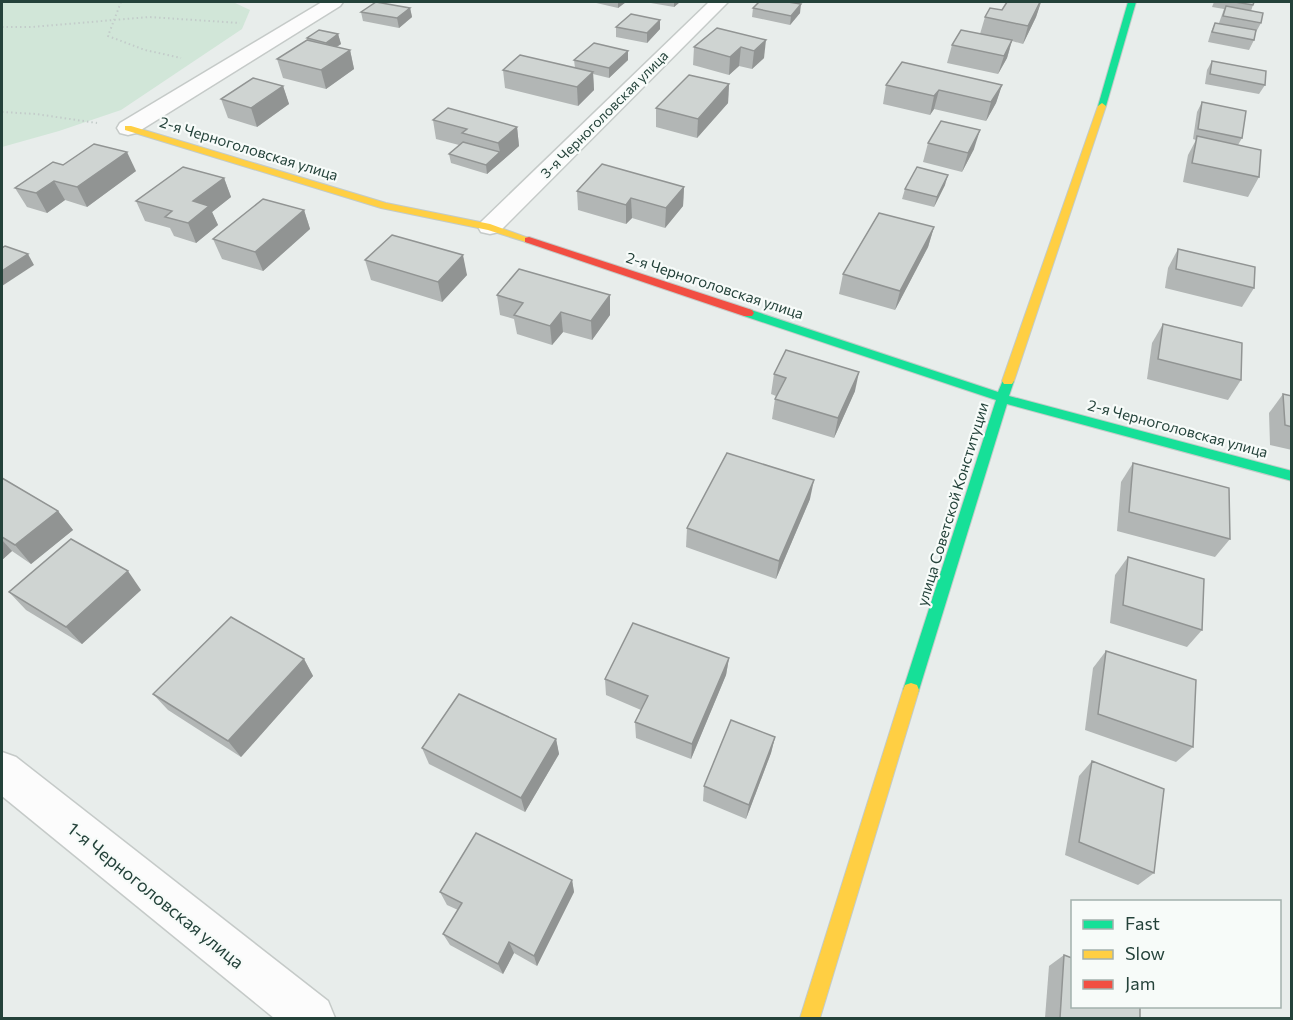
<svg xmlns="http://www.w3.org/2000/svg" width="1293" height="1020" viewBox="0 0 1293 1020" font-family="Commissioner,sans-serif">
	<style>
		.green { fill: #d1e6d8 }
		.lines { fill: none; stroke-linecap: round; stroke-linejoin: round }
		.street-casing { stroke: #c5cac8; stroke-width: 3 }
		.fast-casing { stroke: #c3cbc8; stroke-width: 2 }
		.slow-casing { stroke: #c3cbc8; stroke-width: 2 }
		.jam-casing { stroke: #c3cbc8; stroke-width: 2 }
		.path { stroke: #c3ccca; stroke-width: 2; stroke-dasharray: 1.5 3; stroke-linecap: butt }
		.street { fill: #fcfcfc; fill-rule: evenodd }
		.fast { fill: #16e098; fill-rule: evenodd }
		.slow { fill: #ffcf43; fill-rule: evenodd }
		.jam { fill: #f24e42; fill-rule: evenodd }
		.wall { fill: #b2b6b5 }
		.shaded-wall { fill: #919493 }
		.building { fill: #cfd4d2; stroke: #919493; stroke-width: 1.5 }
		.labels { text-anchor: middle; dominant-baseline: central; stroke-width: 4.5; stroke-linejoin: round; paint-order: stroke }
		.far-street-label { font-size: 14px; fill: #24423a; stroke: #f7fbf9 }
		.street-label { font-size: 15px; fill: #24423a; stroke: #f7fbf9 }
		.near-street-label { font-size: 18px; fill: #24423a; stroke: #f7fbf9 }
	</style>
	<rect width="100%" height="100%" fill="#e8edeb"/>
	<polygon class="green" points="2,2 233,2 250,10 242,29 121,110 59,131 2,147"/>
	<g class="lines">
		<g class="street-casing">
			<g id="street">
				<polygon points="322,2 343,2 340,6 136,133 128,135 120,133 117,128 120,123"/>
				<polygon points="709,2 728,2 499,232 490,234 481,232 478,227 481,222"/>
				<polygon points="2,752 16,757 328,1001 335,1018 274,1018 2,796"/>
			</g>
		</g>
		<g class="fast-casing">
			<g id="fast">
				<polygon points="1128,2 1136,2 1106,106 1099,108 1098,106"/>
				<polygon points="748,309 998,392 1004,378 1012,378 1014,381 1009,396 1292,471 1292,481 1007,404 919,690 917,695 911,697 905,695 903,690 996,400 744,316 744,310"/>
			</g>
		</g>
		<g class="slow-casing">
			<g id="slow">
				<polygon points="1102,103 1106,106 1014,381 1012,384 1004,384 1002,381 1098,106"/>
				<polygon points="125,126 131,126 386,203 490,224 534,240 529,243 488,230 381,208 125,130"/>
				<polygon points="911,683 917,685 919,690 820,1018 800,1018 903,690 905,685"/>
			</g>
		</g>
		<g class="jam-casing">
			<polygon id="jam" points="529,237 752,310 754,313 752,316 744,316 525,242 525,238"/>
		</g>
		<g class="path">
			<polyline points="121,2 108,36 145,50 181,58"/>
			<polyline points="2,27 32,27 149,17 240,23"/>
			<polyline points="2,112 36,114 97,123"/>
		</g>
		<use href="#street" class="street"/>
		<use href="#fast" class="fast"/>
		<use href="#slow" class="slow"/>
		<use href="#jam" class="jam"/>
	</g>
	<g class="wall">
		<polygon points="592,2 626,2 618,8"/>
		<polygon points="645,2 680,2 674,7"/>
		<polygon points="1041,2 1036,17 1023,44 1012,41 1007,58 998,74 947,63 952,45 980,34 985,17 1002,10"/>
		<polygon points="1214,2 1254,2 1251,11 1261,23 1256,32 1254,40 1249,50 1208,42 1211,32 1215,23 1219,23 1224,9 1212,7"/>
		<polygon points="410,8 412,17 399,28 363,21 361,12"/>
		<polygon points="753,8 800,13 790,25 752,17"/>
		<polygon points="616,27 660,29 647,43 616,37"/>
		<polygon points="717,28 764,58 752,69 739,66 729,75 693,65 694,47"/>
		<polygon points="338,34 341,44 336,47 350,50 354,69 326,89 283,78 277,59 307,40 307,38"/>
		<polygon points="628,51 628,60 609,78 593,74 594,90 578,106 505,88 503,70 575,68 574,60"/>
		<polygon points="1212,61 1265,85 1259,94 1205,84 1207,70"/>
		<polygon points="729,84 728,103 697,138 656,127 656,108"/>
		<polygon points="886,85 1002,85 996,103 986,121 934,109 930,115 883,104"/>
		<polygon points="283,86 289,104 257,127 228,118 221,99"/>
		<polygon points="1202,102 1242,138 1238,145 1259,177 1248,197 1183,182 1188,155 1196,140 1193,139 1197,112"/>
		<polygon points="433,120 517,127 519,146 487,174 451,163 449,154 459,145 436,139"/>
		<polygon points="928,143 974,149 962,172 923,162"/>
		<polygon points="63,165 136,171 87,207 65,200 47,213 27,207 15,188"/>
		<polygon points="224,178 231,197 212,212 218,225 196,243 174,236 170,228 145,221 136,201"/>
		<polygon points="945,185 934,207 902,199 905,189"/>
		<polygon points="684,187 683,206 665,228 632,218 626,224 578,210 577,191"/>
		<polygon points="304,210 310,229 263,271 222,259 213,239"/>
		<polygon points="934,227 928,247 895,310 839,294 843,274"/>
		<polygon points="1178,249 1254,288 1242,307 1165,288 1168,268"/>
		<polygon points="365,260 467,275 442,302 371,280"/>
		<polygon points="497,295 610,315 592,340 563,332 552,345 517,334 514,319 500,315"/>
		<polygon points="1163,324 1241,380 1228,400 1147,379 1152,343"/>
		<polygon points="774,374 855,391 834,438 772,419 775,399 776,396 771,394"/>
		<polygon points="1283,394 1292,396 1292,450 1270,445 1269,413"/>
		<polygon points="1133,463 1230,539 1215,557 1117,531 1121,482"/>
		<polygon points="2,478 58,511 73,530 31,564 12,551 2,560"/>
		<polygon points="810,499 776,579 686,547 687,528"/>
		<polygon points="1128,557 1202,630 1187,647 1110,623 1115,575"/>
		<polygon points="141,590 82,644 26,610 9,592"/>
		<polygon points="1106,651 1193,747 1176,762 1085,730 1093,668"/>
		<polygon points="729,658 726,675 691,759 636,738 635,722 641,710 606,695 605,679"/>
		<polygon points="304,659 313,676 241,757 168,710 153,694"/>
		<polygon points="775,737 771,753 746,819 703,801 704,786"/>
		<polygon points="556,739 559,754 525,812 429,764 422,748"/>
		<polygon points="1092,761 1154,873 1138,885 1065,855 1079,776"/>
		<polygon points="572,880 574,892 537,966 514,953 503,974 450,945 443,934 458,910 447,905 440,892"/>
		<polygon points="1064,955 1140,1018 1045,1018 1049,966"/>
	</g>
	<g class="shaded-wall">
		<polygon points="618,2 626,2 618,8"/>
		<polygon points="674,2 680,2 674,7"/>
		<polygon points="1041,2 1036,17 1023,44 1028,26"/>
		<polygon points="801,4 800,13 790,25 791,16"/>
		<polygon points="410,8 412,17 399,28 397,18"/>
		<polygon points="660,20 660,29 647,43 647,33"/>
		<polygon points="338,34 341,44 329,52 326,43"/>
		<polygon points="766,40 764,58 752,69 754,51"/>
		<polygon points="1012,40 1007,58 998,74 1004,56"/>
		<polygon points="741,47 739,66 729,75 730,57"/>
		<polygon points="350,50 354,69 326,89 321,70"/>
		<polygon points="628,51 628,60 609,78 609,68"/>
		<polygon points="593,72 594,90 578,106 577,87"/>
		<polygon points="729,84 728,103 697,138 698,119"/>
		<polygon points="1002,85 996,103 986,121 991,102"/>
		<polygon points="283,86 289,104 257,127 251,108"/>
		<polygon points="939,90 934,109 930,115 934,96"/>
		<polygon points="517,127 519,146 487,174 486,165 500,152 498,143"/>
		<polygon points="980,130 974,149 962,172 968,153"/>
		<polygon points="127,152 136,171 87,207 77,187"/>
		<polygon points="948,175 945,185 934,207 937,197"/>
		<polygon points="224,178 231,197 212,212 218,225 196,243 188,223 193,201"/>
		<polygon points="54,181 65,200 47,213 36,193"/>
		<polygon points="684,187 683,206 665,228 666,208"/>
		<polygon points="631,198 632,218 626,224 626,205"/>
		<polygon points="304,210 310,229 263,271 255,252"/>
		<polygon points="934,227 928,247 895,310 900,291"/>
		<polygon points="28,254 34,265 2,286 2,271"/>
		<polygon points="463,255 467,275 442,302 438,282"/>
		<polygon points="610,295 610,315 592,340 591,321"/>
		<polygon points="561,312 563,332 552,345 550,326"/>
		<polygon points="859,372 855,391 834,438 838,418"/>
		<polygon points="814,480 810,499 776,579 779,561"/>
		<polygon points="58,511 73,530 31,564 15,545"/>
		<polygon points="2,540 12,551 2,560"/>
		<polygon points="128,571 141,590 82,644 66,627"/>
		<polygon points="729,658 726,675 691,759 692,744"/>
		<polygon points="304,659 313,676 241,757 228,741"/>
		<polygon points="775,737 771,753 746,819 749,805"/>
		<polygon points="556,739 559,754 525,812 521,798"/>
		<polygon points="572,880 574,892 537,966 534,956"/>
		<polygon points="509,942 514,953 503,974 498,964"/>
	</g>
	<g class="building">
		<polygon points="376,2 410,8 397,18 361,12"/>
		<polygon points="759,2 788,2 801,4 791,16 753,8"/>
		<polygon points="1007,2 1040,2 1028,26 985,17 990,8 1002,10"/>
		<polygon points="1235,2 1254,2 1253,5"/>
		<polygon points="1226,6 1263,13 1261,23 1223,16"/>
		<polygon points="631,14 660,20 647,33 616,27"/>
		<polygon points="1215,23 1256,30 1254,40 1212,32"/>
		<polygon points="717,28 766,40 754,51 741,47 730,57 694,47"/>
		<polygon points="319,30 338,34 326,43 307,38"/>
		<polygon points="961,30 1012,40 1004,56 952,45"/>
		<polygon points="307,40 350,50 321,70 277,59"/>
		<polygon points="594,43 628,51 609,68 574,60"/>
		<polygon points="520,55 593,72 577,87 503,70"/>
		<polygon points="1212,61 1266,71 1265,85 1210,74"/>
		<polygon points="902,62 1002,85 991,102 939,90 934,96 886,85"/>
		<polygon points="689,75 729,84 698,119 656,108"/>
		<polygon points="253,78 283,86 251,108 221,99"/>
		<polygon points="1202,102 1246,111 1242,138 1198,129"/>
		<polygon points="448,108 517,127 498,143 462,133 467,129 433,120"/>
		<polygon points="941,121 980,130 968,153 928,143"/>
		<polygon points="1197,136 1261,150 1259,177 1192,163"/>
		<polygon points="463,142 500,152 486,165 449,154"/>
		<polygon points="94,144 127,152 77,187 54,181 36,193 15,188 53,162 63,165"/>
		<polygon points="602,164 684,187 666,208 631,198 626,205 577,191"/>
		<polygon points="183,167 224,178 193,201 209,206 188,223 165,217 172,211 136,201"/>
		<polygon points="917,167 948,175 937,197 905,189"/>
		<polygon points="263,199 304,210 255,252 213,239"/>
		<polygon points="879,213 934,227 900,291 843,274"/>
		<polygon points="392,235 463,255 438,282 365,260"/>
		<polygon points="5,246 28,254 2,271 2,248"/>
		<polygon points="1178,249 1255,267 1254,288 1176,269"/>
		<polygon points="519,269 610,295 591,321 561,312 550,326 514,315 523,303 497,295"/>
		<polygon points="1163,324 1242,343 1241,380 1158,359"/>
		<polygon points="786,350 859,372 838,418 775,399 786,378 774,374"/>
		<polygon points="1283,394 1292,396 1292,427 1285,425"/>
		<polygon points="727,453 814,480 779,561 687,528"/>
		<polygon points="1133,463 1229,488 1230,539 1129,512"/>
		<polygon points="2,478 58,511 15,545 2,537"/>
		<polygon points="71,539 128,571 66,627 9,592"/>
		<polygon points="1128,557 1204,579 1202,630 1123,605"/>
		<polygon points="231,617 304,659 228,741 153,694"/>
		<polygon points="633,623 729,658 692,744 635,722 648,696 605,679"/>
		<polygon points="1106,651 1196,680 1193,747 1098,714"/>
		<polygon points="459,694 556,739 521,798 422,748"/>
		<polygon points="731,720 775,737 749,805 704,786"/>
		<polygon points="1092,761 1164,789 1154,873 1079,842"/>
		<polygon points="476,833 572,880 534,956 509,942 498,964 443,934 462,903 440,892"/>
		<polygon points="1064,955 1072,958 1072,1006 1140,1006 1140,1018 1060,1018"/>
	</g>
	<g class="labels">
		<g class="far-street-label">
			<text transform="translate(604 114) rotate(-45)">3-я Черноголовская улица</text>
		</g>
		<g class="street-label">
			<text transform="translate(249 148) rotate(17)">2-я Черноголовская улица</text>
			<text transform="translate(715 285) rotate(18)">2-я Черноголовская улица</text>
			<text transform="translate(1178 428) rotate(15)">2-я Черноголовская улица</text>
			<text transform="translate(952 504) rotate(-73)">улица Советской Конституции</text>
		</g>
		<g class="near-street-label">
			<text transform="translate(156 895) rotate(39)">1-я Черноголовская улица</text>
		</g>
	</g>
	<rect width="1293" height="1020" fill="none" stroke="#24423a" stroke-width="6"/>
	<rect x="1071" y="900" width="210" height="108" fill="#f7fbf9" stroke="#a3b1ad" stroke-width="1.5"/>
	<rect x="1083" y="920" width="30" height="9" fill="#16e098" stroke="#a3b1ad" stroke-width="1.5"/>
	<text x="1125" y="930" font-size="18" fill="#24423a">Fast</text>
	<rect x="1083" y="950" width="30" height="9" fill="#ffcf43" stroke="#a3b1ad" stroke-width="1.5"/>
	<text x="1125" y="960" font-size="18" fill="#24423a">Slow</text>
	<rect x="1083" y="980" width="30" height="9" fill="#f24e42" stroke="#a3b1ad" stroke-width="1.5"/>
	<text x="1125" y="990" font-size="18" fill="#24423a">Jam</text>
</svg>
